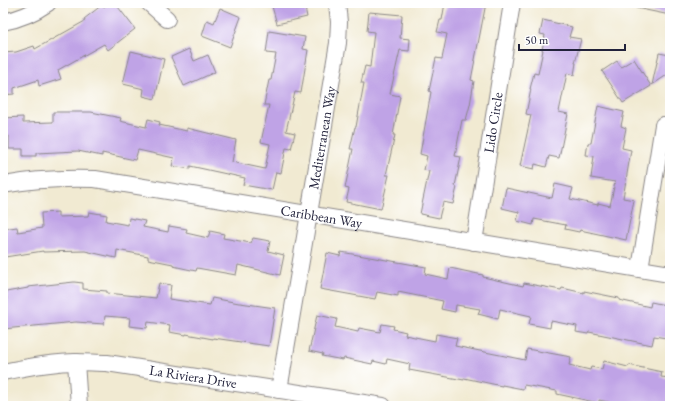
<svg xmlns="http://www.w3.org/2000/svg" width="673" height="409" viewBox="0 0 673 409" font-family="'EB Garamond',serif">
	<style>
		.building { fill: #bfa3e6 }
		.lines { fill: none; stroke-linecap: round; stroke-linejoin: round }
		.minor-casing { stroke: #8a8686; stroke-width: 18 }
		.minor { stroke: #fff; stroke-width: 16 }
		.labels { text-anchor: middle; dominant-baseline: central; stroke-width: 3; stroke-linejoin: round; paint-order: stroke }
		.street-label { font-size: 14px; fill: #22223b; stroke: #fff }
	</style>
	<rect width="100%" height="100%" fill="#fff"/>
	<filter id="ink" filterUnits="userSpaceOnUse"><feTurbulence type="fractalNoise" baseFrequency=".025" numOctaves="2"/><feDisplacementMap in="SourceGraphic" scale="8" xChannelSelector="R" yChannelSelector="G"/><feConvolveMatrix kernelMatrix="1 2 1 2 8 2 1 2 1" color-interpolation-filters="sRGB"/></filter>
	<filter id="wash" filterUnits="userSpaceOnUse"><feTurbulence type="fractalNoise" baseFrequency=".012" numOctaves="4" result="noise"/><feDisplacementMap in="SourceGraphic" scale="16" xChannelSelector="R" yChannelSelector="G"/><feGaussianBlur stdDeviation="0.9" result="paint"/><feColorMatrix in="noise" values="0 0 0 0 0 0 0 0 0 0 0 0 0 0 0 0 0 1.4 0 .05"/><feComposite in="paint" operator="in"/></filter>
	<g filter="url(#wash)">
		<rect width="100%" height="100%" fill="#f1ead2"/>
		<g id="blocks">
			<g class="building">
				<polygon points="109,3 115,3 135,29 108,50 104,44 58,70 61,79 39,86 38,80 14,88 14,94 3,95 3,53 16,52 34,46 35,49 85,21 84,19 102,5 104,7"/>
				<polygon points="271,3 304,3 307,17 277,24"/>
				<polygon points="445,3 486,3 471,80 474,81 470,105 466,120 462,120 455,156 461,157 455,186 457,187 453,204 443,202 439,218 420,214 429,171 424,170 427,156 420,154 431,92 429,91 436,58 442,59 447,34 437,32 440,20 442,20"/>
				<polygon points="637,3 670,3 670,15 636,8"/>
				<polygon points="220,8 241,17 230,47 202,36 207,20 214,23"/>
				<polygon points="369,12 402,15 400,38 410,39 409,51 400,50 390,94 400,96 393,135 395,135 386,175 389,175 381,209 346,202 349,189 345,188 353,149 350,149 355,127 356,127 364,83 361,83 365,66 370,67 374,32 367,31"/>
				<polygon points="543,20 572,27 569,37 581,39 575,63 576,63 574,75 567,73 559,112 568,114 559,158 549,156 546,167 535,164 534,169 520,166 531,115 526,114 531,89 530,89 534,73 538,74 543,50 542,50 545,35 540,34"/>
				<polygon points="269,31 305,37 303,49 308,50 301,93 295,92 286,131 295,133 291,149 286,148 281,173 276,172 272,190 243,185 245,178 190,166 190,169 172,166 174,158 138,150 135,160 102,153 102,156 78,151 36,153 36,156 23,156 23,149 9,149 9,136 3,136 3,118 23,117 23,123 53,122 53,112 91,112 121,118 120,121 146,127 148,119 160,122 159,125 187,131 187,128 236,140 232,162 265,169 270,144 261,142 269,105 264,105 269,80 271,80 276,54 266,53"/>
				<polygon points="189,49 194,61 208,55 215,72 184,86 171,57"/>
				<polygon points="131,51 164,59 155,99 143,96 144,89 123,84"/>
				<polygon points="659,53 670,55 670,73 652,85"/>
				<polygon points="634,59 651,86 623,103 602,71 617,61 621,67"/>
				<polygon points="598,106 624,112 621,126 626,128 622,148 631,150 623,198 634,200 626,240 580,230 579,232 565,229 566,225 534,219 533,225 517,221 519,212 502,208 506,188 552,198 555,184 573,188 570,199 598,205 598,203 610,206 615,182 591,178 594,156 586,155 588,143 591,143"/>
				<polygon points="58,212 58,217 88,216 89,212 107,215 106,221 128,225 129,218 145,221 143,227 168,232 169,226 187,229 186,233 208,238 210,231 224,234 223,238 251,243 253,238 270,241 268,251 284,255 280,275 238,265 236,275 197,268 196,271 173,266 173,264 148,259 148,256 117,250 116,258 85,251 43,252 43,251 5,257 3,243 3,229 17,227 18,232 42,228 41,213"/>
				<polygon points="341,252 426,267 425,274 448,279 450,268 483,275 483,277 523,286 524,283 561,290 562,288 584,293 584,291 619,298 619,300 650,307 651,302 670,306 670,319 666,338 654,336 652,345 589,332 588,334 576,332 577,326 551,321 550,328 529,324 531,316 500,309 498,319 478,314 480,309 456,305 455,312 441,309 443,301 398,292 398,296 377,292 375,299 320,289 327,253 340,256"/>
				<polygon points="74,282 83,283 83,289 107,291 107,293 156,298 159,283 171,285 169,299 210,305 212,298 239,303 240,303 275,308 269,346 213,338 213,339 186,334 186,335 169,332 170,325 148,322 147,328 129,326 130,318 105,316 104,324 76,322 3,329 3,301 7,300 6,292 28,288 28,287"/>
				<polygon points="317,315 337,319 335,327 358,332 359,328 380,332 382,324 394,326 393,329 406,332 405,335 435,341 436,334 457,338 455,346 525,360 527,349 571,357 569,365 590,370 591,367 602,369 604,361 628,367 629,365 662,372 661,377 670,378 670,406 626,406 599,400 599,403 557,394 557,391 524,385 523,389 502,385 502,386 464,378 464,380 409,370 410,364 387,359 386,364 373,361 372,364 344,358 343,360 322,356 323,354 309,351"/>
			</g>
		</g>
	</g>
	<g filter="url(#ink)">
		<use href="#blocks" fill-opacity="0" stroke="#8a8686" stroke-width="1"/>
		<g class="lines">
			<g class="minor-casing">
				<g id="minor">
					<polyline points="149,3 167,19"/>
					<path d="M3,22C19,19 35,12 48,3"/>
					<path id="s1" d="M3,185C34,179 64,178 95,179L670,274"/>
					<path id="s2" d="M474,242L512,3"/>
					<polyline points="640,269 663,125"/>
					<polyline points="76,362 79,406"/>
					<path id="s3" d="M3,372C27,367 52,362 76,362C87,362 97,363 107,363L383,406"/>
					<path id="s4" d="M279,390L338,43L339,22L337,3"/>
				</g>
			</g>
			<use href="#minor" class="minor"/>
		</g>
	</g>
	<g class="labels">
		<g class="street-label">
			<text stroke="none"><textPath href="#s2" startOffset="121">Lido Circle</textPath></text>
			<text stroke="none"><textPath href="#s4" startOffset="256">Mediterranean Way</textPath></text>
			<text stroke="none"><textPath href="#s1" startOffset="322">Caribbean Way</textPath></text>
			<text stroke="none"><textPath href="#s3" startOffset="192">La Riviera Drive</textPath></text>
		</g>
	</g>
	<rect width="673" height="409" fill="none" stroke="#fff" stroke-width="16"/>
	<path d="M519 44v6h106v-6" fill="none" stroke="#22223b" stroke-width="2"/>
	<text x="525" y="44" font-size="12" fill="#22223b" stroke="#ffffff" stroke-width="3" paint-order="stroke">50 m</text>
</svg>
